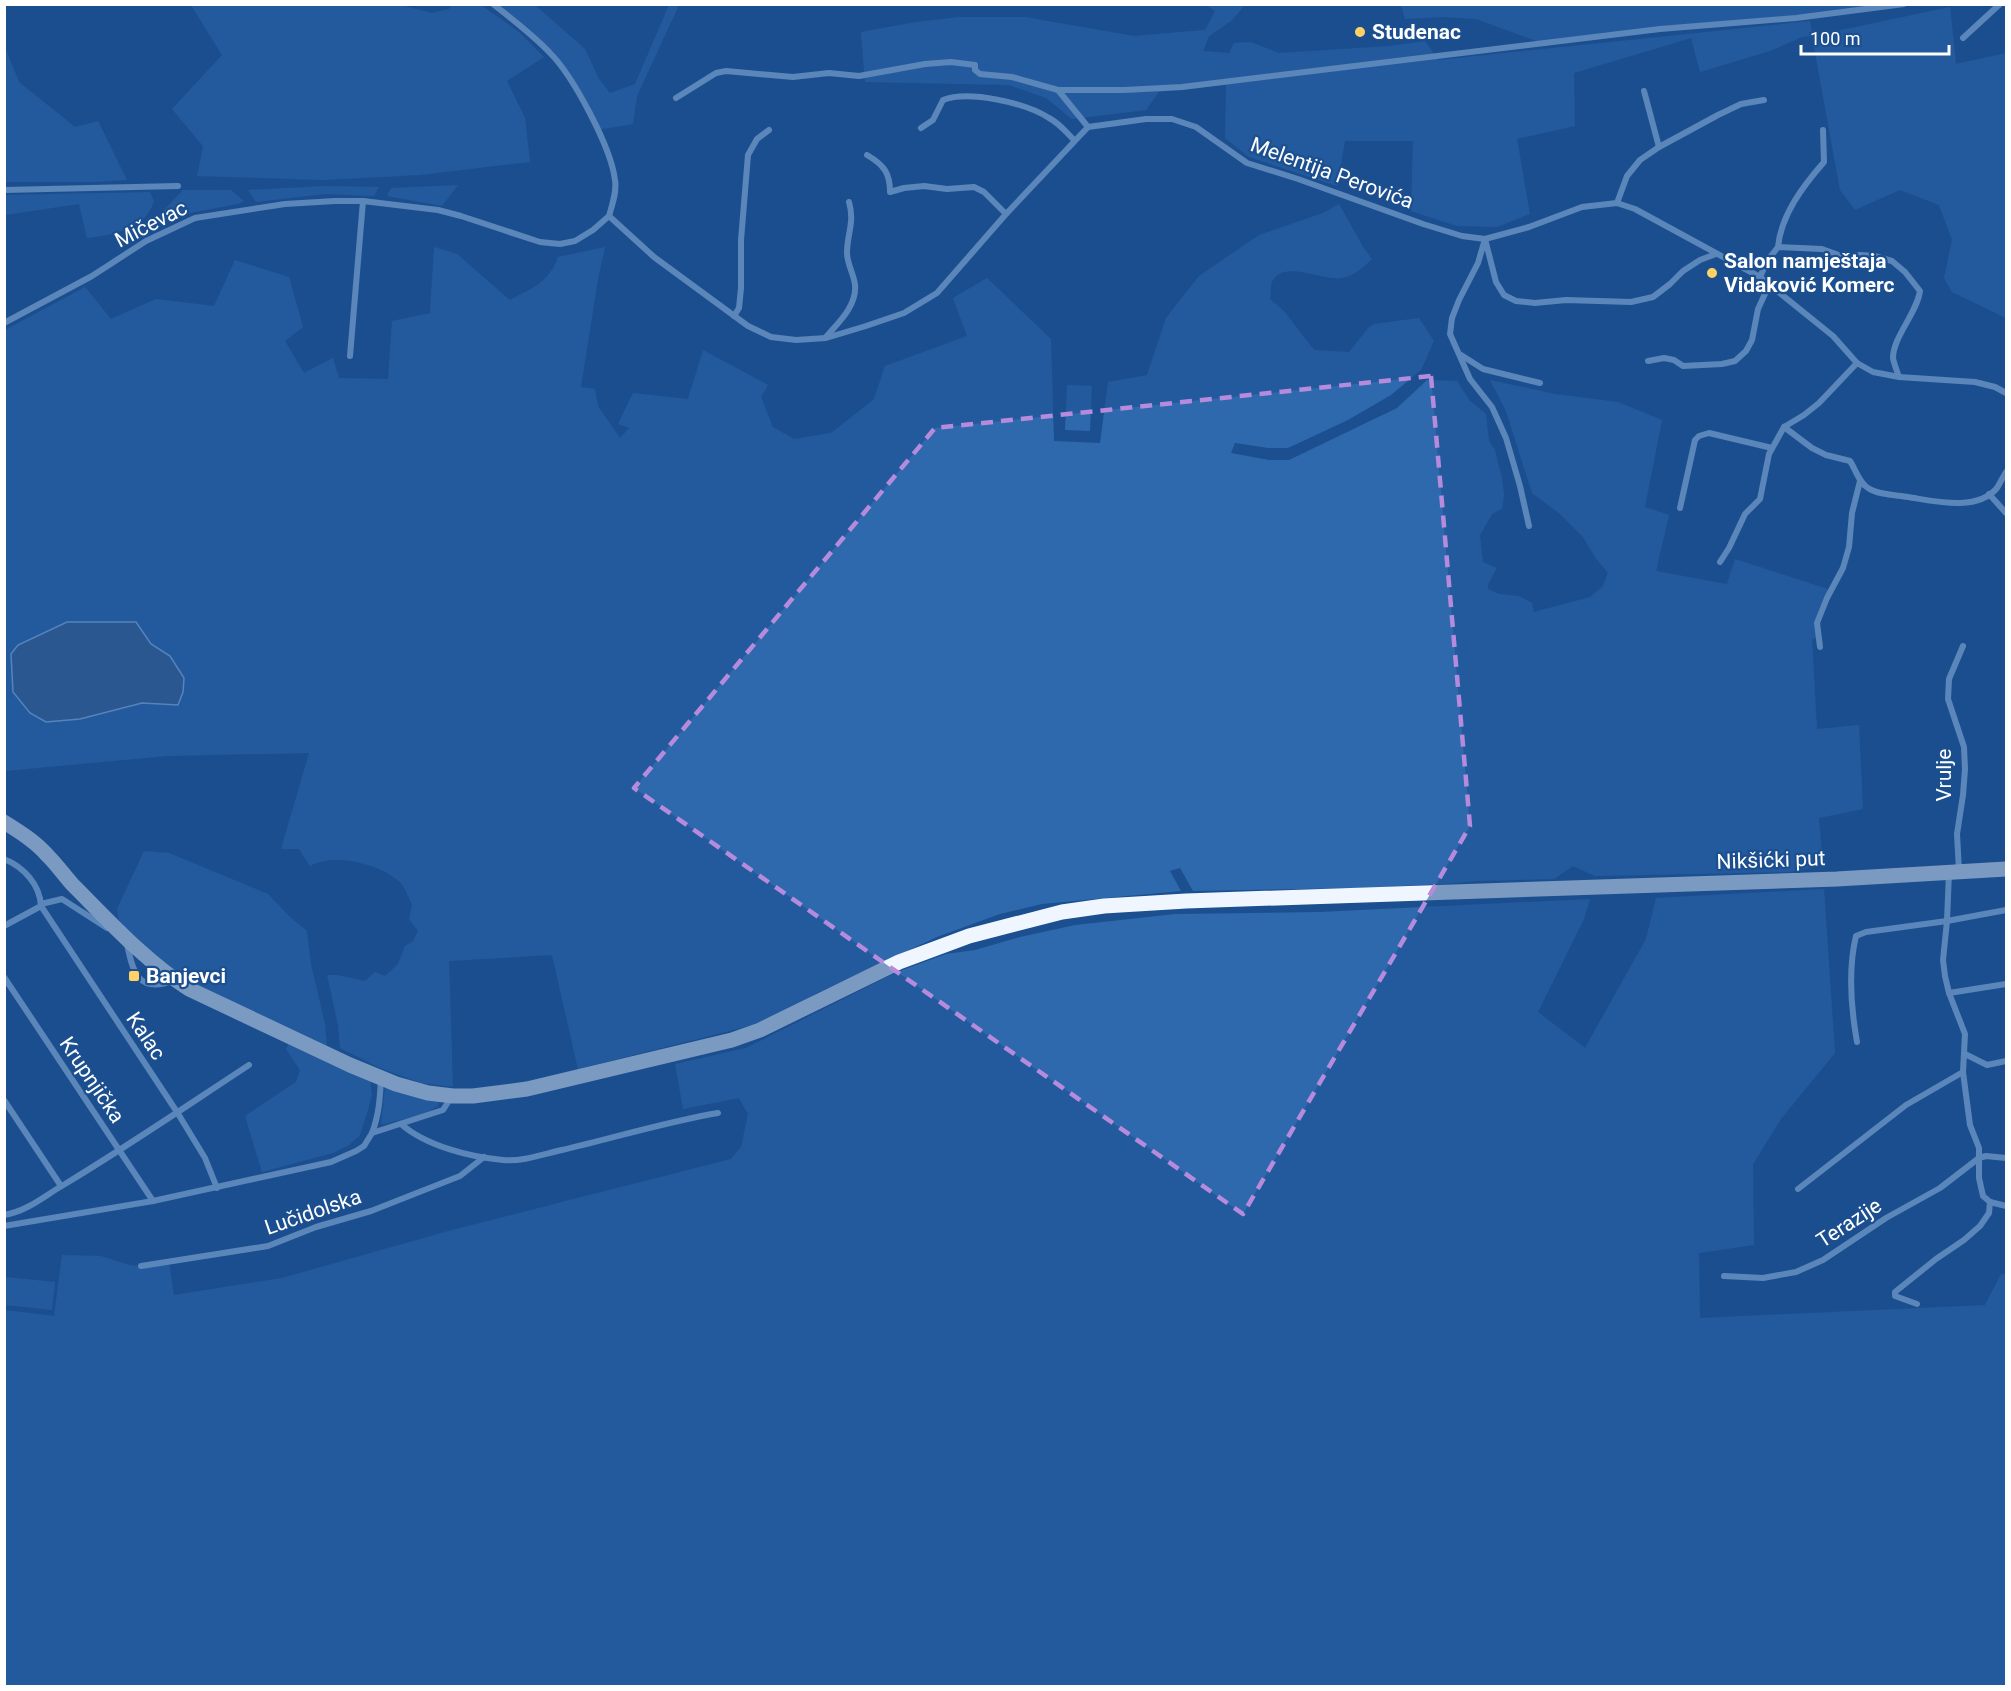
<svg xmlns="http://www.w3.org/2000/svg" width="2011" height="1691" viewBox="0 0 2011 1691" font-family="Roboto,sans-serif">
	<style>
		.green { fill: #2e69ad; fill-rule: evenodd }
		.water { fill: #3c6290; stroke: #9cc4f0; stroke-width: 1.5 }
		.lines { fill: none; stroke-linecap: round; stroke-linejoin: round }
		.minor { stroke: #a9c9ee; stroke-width: 6 }
		.primary { stroke: #f0f6ff; stroke-width: 15 }
		.marked { fill: none; stroke: #b68bdc; stroke-width: 4.5; stroke-dasharray: 12 8; stroke-linejoin: round }
		.poi-dot { fill: #ffd166; stroke: #1b4f8f; stroke-width: 2 }
		.labels { text-anchor: middle; dominant-baseline: central; stroke-width: 4.5; stroke-linejoin: round; paint-order: stroke }
		.poi-label { font-size: 21px; font-weight: bold; fill: #fff; stroke: #1b4f8f; text-anchor: start }
		.street-label { font-size: 21px; fill: #fff; stroke: #1b4f8f }
	</style>
	<rect width="100%" height="100%" fill="#1b4f8f"/>
	<g class="green">
		<polygon points="396,4 432,13 449,9 451,5 481,5 519,32 544,57 507,81 525,118 530,162 420,175 323,180 197,176 203,146 172,109 222,55 191,5"/>
		<polygon points="493,5 535,5 585,49 599,79 610,93 635,84 669,5 679,5 637,96 633,124 597,130 579,93 551,53"/>
		<polygon points="1207,5 1245,5 1231,21 1209,36 1203,51 1229,53 1234,43 1251,42 1279,53 1390,46 1425,41 1438,60 1810,21 1813,36 1950,7 1956,64 2006,53 2006,318 1952,292 1944,278 1952,240 1939,205 1900,190 1855,210 1840,190 1812,36 1802,37 1770,51 1700,72 1691,38 1574,73 1575,126 1517,139 1530,214 1497,227 1457,226 1411,211 1413,141 1345,141 1337,186 1249,157 1225,138 1226,85 1159,92 1146,110 1072,119 1046,98 1009,85 865,82 861,32 916,22 960,17 1025,17 1134,36 1205,30 1215,11"/>
		<polygon points="1401,5 1904,5 1542,43 1476,19 1443,17 1405,19"/>
		<polygon points="4,45 19,82 75,127 98,121 127,180 93,182 5,182"/>
		<polygon points="458,185 442,206 387,196 391,188"/>
		<polygon points="324,186 379,187 374,196 325,194 256,202 248,190"/>
		<polygon points="183,190 231,190 244,201 238,204 189,213 140,235"/>
		<path d="M150,192L154,201C145,230 112,235 87,238L79,204L5,215V195Z"/>
		<path d="M1339,204L1363,247L1372,259C1362,268 1355,276 1341,278C1323,281 1285,260 1273,280C1270,285 1271,293 1270,299L1284,311L1314,350L1349,352L1368,328L1374,324L1419,318L1434,341L1421,370L1391,395L1348,420L1288,448H1268L1235,443L1231,453L1269,460H1289L1397,408L1427,380L1457,381L1470,401L1486,414L1489,441L1495,450L1502,478L1504,495L1502,509L1492,514L1480,535L1483,562L1497,568L1488,584V589L1499,594L1519,596L1532,603L1534,612L1590,597L1602,587L1608,573L1595,557L1583,537L1560,514L1532,493L1506,411L1490,380L1555,394L1618,402L1662,420L1645,507L1669,515L1656,571L1727,584L1735,559L1831,590L1817,623L1819,638L1812,639L1817,729L1859,725L1863,809L1819,818L1823,866L1789,872L1595,876L1573,866L1554,879L1477,881L1444,884L1360,888L1193,891L1180,868L1170,871L1181,891L1042,904L1000,914L937,937L817,993L781,1014L749,1026L578,1069L552,955L449,961L453,1087L421,1083L380,1068L340,1048L338,1025L327,975H337L365,981L375,972L385,976L398,964L405,946L413,941L418,931L409,919L412,905C409,899 406,890 402,884C383,864 334,852 310,866L299,849H281L309,753L167,756L5,771V330L85,287L111,319L156,299L214,306L235,260L289,277L303,327L285,341L304,373L333,358L339,378L388,379L392,321L430,313L434,247L457,254L510,300C532,288 549,283 558,257L605,247L598,279L581,387L595,389L598,406L620,438L629,428L618,424L633,393L688,399L703,350L768,385L761,397L773,427L794,439L831,433L874,399L885,366L967,336L953,298L987,278L1051,339L1054,441L1100,443L1108,382L1147,375L1166,318L1199,276L1259,235L1323,213ZM67,622H136L151,644L170,656L142,703L80,719L18,645Z"/>
		<polygon points="1067,385 1092,386 1090,431 1065,430"/>
		<polygon points="144,851 169,853 268,894 289,916 307,931 311,964 325,1024 327,1046 281,1024 193,986 136,940 119,920 117,909"/>
		<polygon points="1824,889 1835,1053 1781,1119 1753,1164 1754,1245 1699,1253 1700,1318 1985,1305 2001,1274 2006,1274 2006,1686 5,1686 5,1310 54,1316 62,1255 101,1256 129,1265 141,1266 169,1262 174,1295 282,1278 452,1230 731,1159 741,1147 748,1114 739,1098 683,1109 675,1064 746,1048 897,972 946,954 975,950 1020,937 1075,925 1175,914 1319,912 1590,899 1584,919 1538,1012 1585,1048 1646,939 1656,898"/>
		<polygon points="290,1041 370,1080 372,1095 367,1113 360,1135 349,1145 333,1153 262,1172 245,1116 296,1082 300,1070 286,1049"/>
		<path d="M390,1085L438,1099L439,1104C429,1116 397,1120 381,1125L385,1088Z"/>
		<polygon points="5,1277 55,1282 52,1310 5,1305"/>
	</g>
	<polygon class="water" points="67,622 136,622 151,644 170,656 184,678 183,692 178,705 142,703 80,719 46,722 30,713 13,692 11,654 18,645"/>
	<g class="lines">
		<g class="minor">
			<path d="M493,4C513,20 533,35 550,53C573,76 611,147 615,180C617,192 612,205 609,216L654,257L748,326L771,337L796,340L826,338L866,326L904,313L937,293L1006,214L1088,127L1146,119H1172L1196,127L1247,163L1298,179L1423,224L1462,236L1485,239L1529,227L1582,207L1617,203L1635,209L1760,277L1833,336L1857,363L1873,372L1899,377L1975,382L1995,387L2006,393"/>
			<polyline points="1963,38 2000,4"/>
			<polyline points="1058,90 1124,90 1182,87 1660,29 1796,18 1904,4"/>
			<polyline points="1644,91 1659,147"/>
			<polyline points="676,98 716,73 726,71 793,77 829,73 859,76 925,64 951,62 975,65 975,70 980,74 1012,77 1058,90 1088,127"/>
			<path d="M921,128L933,120L943,100C969,90 1026,103 1049,118C1059,123 1066,132 1074,140"/>
			<path d="M867,155C884,165 890,173 890,192L904,188L924,186L947,189L974,187L984,192L1006,214"/>
			<polyline points="4,190 178,186"/>
			<polyline points="1617,203 1627,176 1640,160 1659,147 1718,115 1741,104 1764,100"/>
			<path d="M1778,247C1781,215 1803,186 1824,162L1823,130"/>
			<path d="M1760,277L1767,261L1778,247L1822,249L1847,258L1860,255L1875,256L1892,261L1905,272L1920,291C1917,313 1893,337 1893,358C1894,364 1897,371 1899,377"/>
			<polyline points="734,316 739,308 741,288 741,240 748,155 757,139 769,130"/>
			<polyline points="4,323 92,276 146,241 195,218 285,204 335,201 363,201 438,210 461,216 540,242 560,244 575,241 593,230 609,216"/>
			<path d="M826,337C838,323 857,306 855,285C854,274 847,264 847,253C847,233 855,223 849,202"/>
			<polyline points="1461,355 1483,369 1540,383"/>
			<polyline points="350,356 363,201"/>
			<polyline points="1648,361 1664,358 1674,360 1683,366 1722,364 1735,361 1746,351 1752,340 1758,309 1769,285"/>
			<path d="M1784,427L1812,448L1826,455L1850,461C1856,470 1859,483 1868,488C1878,495 1896,495 1908,497C1934,501 1977,512 1997,488C2000,483 2003,477 2006,472"/>
			<polyline points="1989,494 2006,513"/>
			<polyline points="1680,508 1695,440 1699,436 1709,433 1772,448"/>
			<polyline points="1529,526 1520,486 1506,438 1492,407 1470,379 1450,334 1452,318 1459,300 1478,263 1485,239 1496,282 1504,295 1516,301 1535,303 1566,300 1631,302 1653,297 1670,284 1683,271 1700,260 1716,254"/>
			<polyline points="1720,562 1729,548 1745,514 1760,499 1769,454 1784,427 1804,415 1819,403 1857,363"/>
			<polyline points="1820,647 1817,623 1827,598 1843,568 1849,547 1852,513 1860,481"/>
			<path d="M4,859C24,867 40,885 41,906L4,926"/>
			<polyline points="1959,871 1957,834 1963,795 1965,769 1964,747 1948,699 1949,679 1963,646"/>
			<polyline points="1949,872 1947,921 1943,960 1945,976 1949,993 1965,1034 1963,1072 1970,1125 1979,1148 1979,1178 1983,1196 1990,1202 2006,1206"/>
			<polyline points="41,904 62,899 107,928"/>
			<polyline points="41,906 177,1112 205,1158 217,1188"/>
			<path d="M127,944C133,974 139,993 173,981"/>
			<polyline points="4,977 153,1201"/>
			<polyline points="1949,993 2006,984"/>
			<path d="M1857,1042C1851,1008 1848,969 1856,936L1866,932L1947,921L2006,910"/>
			<polyline points="1965,1054 1987,1065 2006,1061"/>
			<polyline points="4,1100 61,1186"/>
			<path d="M401,1124C426,1146 470,1157 503,1160C522,1162 544,1154 562,1150C614,1138 665,1122 718,1113"/>
			<path d="M372,1133C379,1115 380,1098 381,1078"/>
			<polyline points="1798,1189 1906,1105 1963,1072"/>
			<path d="M4,1215C28,1211 44,1196 65,1184C128,1146 188,1105 249,1065"/>
			<polyline points="4,1226 153,1201 331,1162 356,1151 364,1146 372,1133 443,1110 452,1096"/>
			<polyline points="141,1266 268,1246 316,1227 371,1211 460,1176 484,1157"/>
			<polyline points="1724,1276 1763,1278 1796,1272 1823,1260 1886,1218 1940,1188 1979,1158 1986,1156 2006,1158"/>
			<polyline points="1917,1304 1895,1296 1895,1292 1936,1259 1964,1240 1980,1226 1989,1213 1990,1202"/>
		</g>
		<path class="primary" d="M4,822C20,832 36,842 48,856C57,865 64,875 72,884C109,921 145,961 189,989L350,1065L396,1084L428,1093L453,1096H473L527,1089L732,1040L760,1030L899,962L969,936L1062,912L1104,906L1186,901L1837,879L2006,869"/>
	</g>
	<path d="M0 0H2011V1691H0ZM1431,376L1470,826L1243,1214L634,788L935,428Z" fill="#1b4f8f" fill-opacity=".55" fill-rule="evenodd"/>
	<path class="marked" d="M1431,376L1470,826L1243,1214L634,788L935,428Z"/>
	<g class="poi-dot">
		<circle cx="1360" cy="32" r="6"/>
		<circle cx="1712" cy="273" r="6"/>
		<rect x="128" y="970" width="12" height="12" rx="3"/>
	</g>
	<g class="labels">
		<g class="poi-label">
			<text x="1372" y="32">Studenac</text>
			<text x="1724" y="261">Salon namještaja<tspan x="1724" dy="24">Vidaković Komerc</tspan></text>
			<text x="146" y="976">Banjevci</text>
		</g>
		<g class="street-label">
			<text transform="translate(1332 173) rotate(20)">Melentija Perovića</text>
			<text transform="translate(151 224) rotate(-27)">Mičevac</text>
			<text transform="translate(1944 775) rotate(-90)">Vrulje</text>
			<text transform="translate(1771 860) rotate(-2)">Nikšićki put</text>
			<text transform="translate(146 1036) rotate(56)">Kalac</text>
			<text transform="translate(92 1080) rotate(56)">Krupnjička</text>
			<text transform="translate(313 1212) rotate(-19)">Lučidolska</text>
			<text transform="translate(1849 1223) rotate(-33)">Terazije</text>
		</g>
	</g>
	<rect width="2011" height="1691" fill="none" stroke="#ffffff" stroke-width="12"/>
	<path d="M1801 45v9h148v-9" fill="none" stroke="#ffffff" stroke-width="3"/>
	<text x="1810" y="45" font-size="18" fill="#ffffff" stroke="#1b4f8f" stroke-width="4.5" paint-order="stroke">100 m</text>
</svg>
